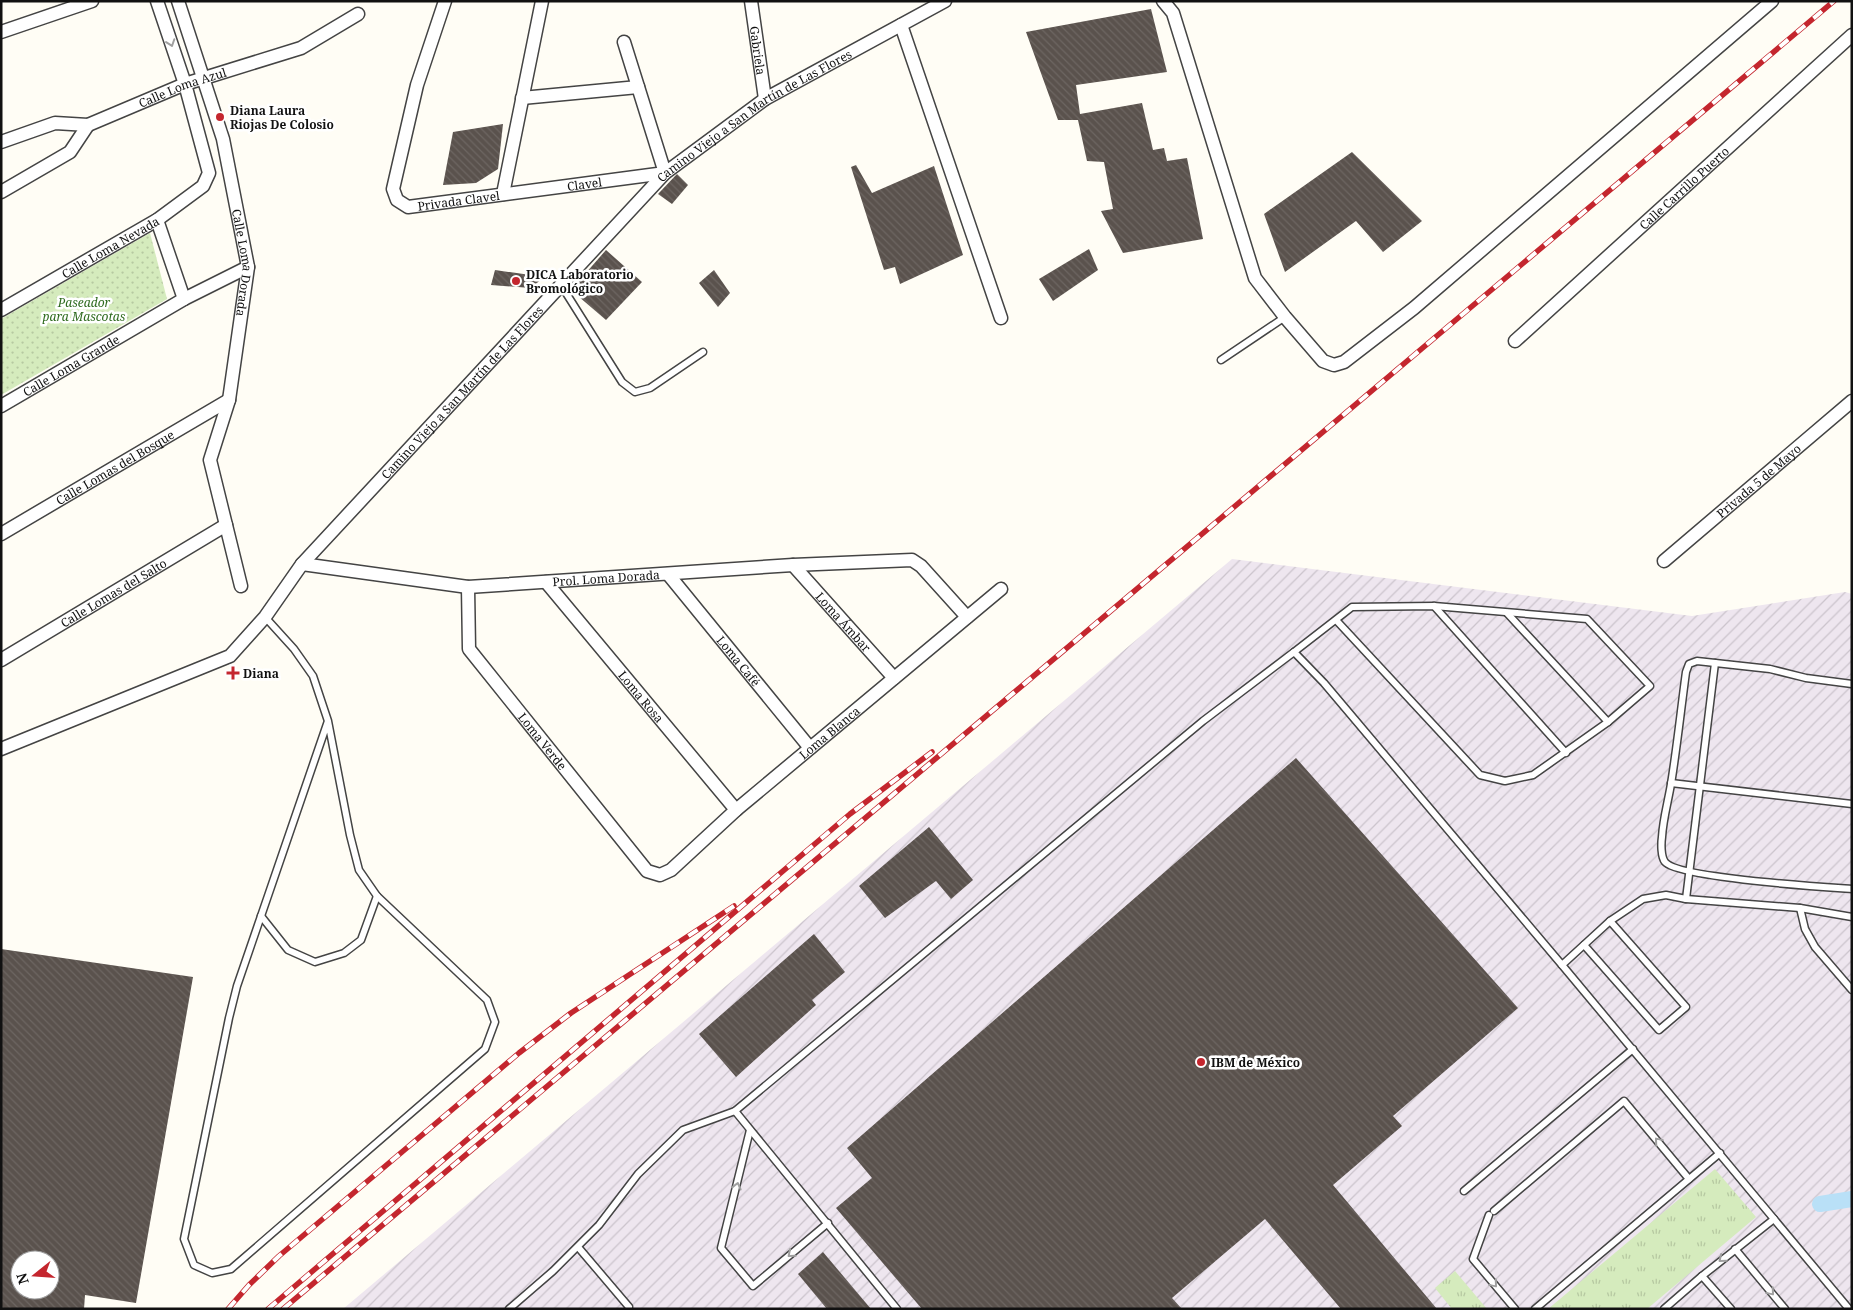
<svg xmlns="http://www.w3.org/2000/svg" width="1853" height="1310" viewBox="0 0 1853 1310" font-family="'Noto Serif',serif">
	<style>
		.industrial { fill: url(#industrial-furrows) }
		.grass { fill: url(#grass-tufts) }
		.park { fill: url(#park-dots) }
		.lines { fill: none; stroke-linecap: round; stroke-linejoin: round }
		.canal { stroke: #b9e0f7; stroke-width: 16 }
		.building { fill: url(#building-back-hatch); fill-rule: evenodd }
		.service-casing { stroke: #444; stroke-width: 9 }
		.minor-casing { stroke: #444; stroke-width: 15 }
		.service { stroke: #fff; stroke-width: 6 }
		.minor { stroke: #fff; stroke-width: 12 }
		.rail-casing { stroke: #c4262e; stroke-width: 5.5 }
		.rail { stroke: #fff; stroke-width: 4; stroke-dasharray: 11; stroke-linecap: butt }
		.oneway { stroke: #a0a0a0 }
		.poi-dot { fill: #c4262e; stroke: #fff; stroke-width: 2 }
		.labels { text-anchor: middle; dominant-baseline: central; stroke-width: 5; stroke-linejoin: round; paint-order: stroke }
		.street-label { font-size: 12px; fill: #111; stroke: #fff }
		.poi-label { font-size: 12px; font-weight: bold; fill: #111; stroke: #fff; text-anchor: start }
		.park-label { font-size: 12px; font-style: italic; fill: #2f6b1f; stroke: #fff }
	</style>
	<defs>
		<pattern id="industrial-furrows" width="10" height="10" patternUnits="userSpaceOnUse" patternTransform="scale(1.25)"><rect width="10" height="10" fill="#eee6ef"/><path d="M-1 1l2-2M0 10L10 0M9 11l2-2" fill="none" stroke="#cbc4cc"/></pattern>
		<pattern id="grass-tufts" width="24" height="20" patternUnits="userSpaceOnUse" patternTransform="scale(1.25)"><rect width="24" height="20" fill="#d5ebbd"/><path d="M3 7l-1-3M5 7V3M7 7l1-3M15 17l-1-3M17 17v-4M19 17l1-3" fill="none" stroke="#b6c8a1"/></pattern>
		<pattern id="park-dots" width="8" height="8" patternUnits="userSpaceOnUse" patternTransform="scale(1.25)"><rect width="8" height="8" fill="#d5ebbd"/><path d="M2 2h.1M6 6h.1" fill="none" stroke="#b6c8a1" stroke-width="1.8" stroke-linecap="round"/></pattern>
		<pattern id="building-back-hatch" width="6" height="6" patternUnits="userSpaceOnUse" patternTransform="scale(1.25)"><rect width="6" height="6" fill="#5a524d"/><path d="M-1 5l2 2M0 0l6 6M5-1l2 2" fill="none" stroke="#6d6662"/></pattern>
	</defs>
	<rect width="100%" height="100%" fill="#fffdf5"/>
	<polygon class="industrial" points="1232,559 1692,616 1845,592 1852,594 1852,1309 343,1309"/>
	<g class="grass">
		<polygon points="1715,1169 1756,1217 1647,1309 1548,1309"/>
		<polygon points="1455,1271 1487,1309 1452,1309 1435,1288"/>
	</g>
	<polygon class="park" points="150,233 167,299 1,395 1,319"/>
	<g class="lines">
		<polyline class="canal" points="1820,1204 1852,1199"/>
	</g>
	<g class="building">
		<polygon points="1151,9 1167,72 1076,85 1080,114 1142,103 1153,150 1164,148 1167,161 1187,158 1203,239 1123,253 1101,211 1113,209 1104,162 1087,161 1078,120 1058,120 1026,32"/>
		<polygon points="503,124 498,169 476,183 443,185 453,132"/>
		<polygon points="1352,152 1422,221 1383,252 1356,221 1285,272 1264,214"/>
		<polygon points="856,165 872,193 934,166 963,255 900,284 895,267 884,270 851,167"/>
		<polygon points="677,174 688,185 672,204 658,194"/>
		<polygon points="1089,249 1098,270 1053,301 1039,279"/>
		<polygon points="606,250 642,282 606,320 571,290"/>
		<polygon points="495,270 544,277 531,288 491,285"/>
		<polygon points="714,270 730,293 718,307 699,283"/>
		<polygon points="1296,758 1518,1008 1393,1116 1402,1126 1333,1185 1437,1309 1341,1309 1265,1219 1172,1298 1182,1309 922,1309 836,1208 872,1178 847,1148"/>
		<polygon points="929,827 973,880 951,899 936,881 885,918 859,886"/>
		<polygon points="814,934 845,972 812,1000 816,1005 736,1077 699,1034"/>
		<path d="M1,949L193,977L136,1303L85,1295L84,1309H1ZM20,1260H50V1290H20Z"/>
		<polygon points="823,1252 871,1309 827,1309 798,1274"/>
	</g>
	<g class="lines">
		<g class="service-casing">
			<g id="service">
				<polyline points="561,285 622,382 635,392 650,388 703,352"/>
				<polyline points="1221,360 1285,317"/>
				<polyline points="1434,606 1566,753"/>
				<polyline points="1507,613 1608,722"/>
				<polyline points="265,617 294,649 313,676 328,721 350,835 359,870 377,896 487,1000 495,1022 485,1049 231,1269 212,1273 194,1265 184,1239 229,1018 237,986 328,721"/>
				<polyline points="1294,652 1352,607 1434,606 1587,619 1650,686 1608,722 1533,775 1505,781 1480,775 1336,620"/>
				<path d="M1852,684L1806,678L1770,669L1697,661L1689,664L1686,672C1681,709 1677,747 1671,784C1668,802 1663,819 1662,837C1661,844 1661,857 1665,862C1678,878 1824,887 1852,889"/>
				<polyline points="1671,783 1852,804"/>
				<polyline points="1686,899 1715,663"/>
				<polyline points="1800,908 1805,929 1815,947 1852,990"/>
				<polyline points="261,916 288,950 315,962 344,953 361,940 377,896"/>
				<polyline points="1584,945 1659,1030 1686,1007 1610,921"/>
				<polyline points="1562,965 1610,921 1643,899 1666,895 1686,899 1800,908 1852,917"/>
				<polyline points="735,1111 897,1309"/>
				<polyline points="750,1130 721,1248 753,1286 828,1223"/>
				<polyline points="1464,1191 1633,1049"/>
				<polyline points="1494,1211 1624,1101 1689,1179"/>
				<polyline points="1489,1215 1473,1259 1515,1309"/>
				<polyline points="578,1247 629,1307"/>
				<polyline points="1735,1249 1785,1309"/>
				<polyline points="1702,1276 1731,1309"/>
				<polyline points="509,1309 553,1271 599,1225 638,1174 683,1130 735,1111 1203,721 1294,652 1324,683 1562,965 1849,1309"/>
				<polyline points="1535,1309 1720,1153"/>
				<polyline points="1664,1309 1702,1276 1774,1219"/>
			</g>
		</g>
		<g class="minor-casing">
			<g id="minor">
				<path id="s1" d="M178,1L223,139L248,267L229,400L210,460L241,586"/>
				<path id="s2" d="M445,1L417,85L393,189L397,200L408,207L665,173L624,42"/>
				<path id="s3" d="M751,1L765,99"/>
				<polyline points="1163,1 1173,13 1255,278 1285,317 1323,361 1334,365 1344,362 1414,308 1772,1"/>
				<polyline points="901,25 1001,318"/>
				<polyline points="1,32 92,1"/>
				<polyline points="522,98 638,87"/>
				<path id="s4" d="M1,142L55,123L88,125L185,84L301,48L358,14"/>
				<polyline points="1,192 70,152 88,125"/>
				<polyline points="503,194 542,1"/>
				<polyline points="157,220 184,299"/>
				<path id="s5" d="M1,310L157,220L203,186L209,173L185,84L157,1"/>
				<path id="s6" d="M1515,341L1852,35"/>
				<path id="s7" d="M1,406L184,299L248,267"/>
				<path id="s8" d="M1,534L229,400"/>
				<path id="s9" d="M1664,561L1852,401"/>
				<path id="s10" d="M302,564L468,587L793,565L912,560L921,566L967,617"/>
				<path id="s11" d="M793,565L894,678"/>
				<path id="s12" d="M668,574L810,748"/>
				<path id="s13" d="M546,582L736,810"/>
				<path id="s14" d="M468,587L469,649L647,871L660,875L671,870L736,810L1001,589"/>
				<path id="s15" d="M1,660L226,525"/>
				<path id="s16" d="M1,749L230,656L265,617L302,564L665,173L765,99L945,1"/>
			</g>
		</g>
		<use href="#service" class="service"/>
		<use href="#minor" class="minor"/>
		<g class="rail-casing">
			<g id="rail">
				<polyline points="228,1309 249,1285 279,1256 519,1053 571,1013 734,906"/>
				<polyline points="268,1309 850,814 932,752"/>
				<polyline points="283,1309 1834,1"/>
			</g>
		</g>
		<use href="#rail" class="rail"/>
	</g>
	<defs><path id="oneway-chevron" d="M-2-3.5L2.5 0L-2 3.5" fill="none" stroke-width="1.6" stroke-linecap="round" stroke-linejoin="round" transform="scale(1.25)"/></defs>
	<g class="oneway">
		<use href="#oneway-chevron" transform="translate(171 43) rotate(71)"/>
		<use href="#oneway-chevron" transform="translate(1658 1141) rotate(-130)"/>
		<use href="#oneway-chevron" transform="translate(737 1186) rotate(-76)"/>
		<use href="#oneway-chevron" transform="translate(791 1254) rotate(140)"/>
		<use href="#oneway-chevron" transform="translate(1722 1259) rotate(141)"/>
		<use href="#oneway-chevron" transform="translate(1494 1284) rotate(50)"/>
		<use href="#oneway-chevron" transform="translate(1771 1292) rotate(50)"/>
	</g>
	<g class="poi-dot">
		<circle cx="220" cy="117" r="5"/>
		<circle cx="516" cy="281" r="5"/>
		<path d="M230.5 665.5h5v5h5v5h-5v5h-5v-5h-5v-5h5z"/>
		<circle cx="1201" cy="1062" r="5"/>
	</g>
	<g class="labels">
		<g class="street-label">
			<text stroke="none"><textPath href="#s3" startOffset="50">Gabriela</textPath></text>
			<text stroke="none"><textPath href="#s4" startOffset="192">Calle Loma Azul</textPath></text>
			<text stroke="none"><textPath href="#s16" startOffset="1004">Camino Viejo a San Martín de Las Flores</textPath></text>
			<text stroke="none"><textPath href="#s2" startOffset="398">Clavel</textPath></text>
			<text stroke="none"><textPath href="#s6" startOffset="228">Calle Carrillo Puerto</textPath></text>
			<text stroke="none"><textPath href="#s2" startOffset="271">Privada Clavel</textPath></text>
			<text stroke="none"><textPath href="#s5" startOffset="126">Calle Loma Nevada</textPath></text>
			<text stroke="none"><textPath href="#s1" startOffset="271">Calle Loma Dorada</textPath></text>
			<text stroke="none"><textPath href="#s7" startOffset="81">Calle Loma Grande</textPath></text>
			<text stroke="none"><textPath href="#s16" startOffset="599">Camino Viejo a San Martín de Las Flores</textPath></text>
			<text stroke="none"><textPath href="#s8" startOffset="132">Calle Lomas del Bosque</textPath></text>
			<text stroke="none"><textPath href="#s9" startOffset="124">Privada 5 de Mayo</textPath></text>
			<text stroke="none"><textPath href="#s10" startOffset="306">Prol. Loma Dorada</textPath></text>
			<text stroke="none"><textPath href="#s15" startOffset="131">Calle Lomas del Salto</textPath></text>
			<text stroke="none"><textPath href="#s11" startOffset="76">Loma Ámbar</textPath></text>
			<text stroke="none"><textPath href="#s12" startOffset="112">Loma Café</textPath></text>
			<text stroke="none"><textPath href="#s13" startOffset="149">Loma Rosa</textPath></text>
			<text stroke="none"><textPath href="#s14" startOffset="582">Loma Blanca</textPath></text>
			<text stroke="none"><textPath href="#s14" startOffset="180">Loma Verde</textPath></text>
		</g>
		<g class="poi-label">
			<text x="230" y="110">Diana Laura<tspan x="230" dy="14">Riojas De Colosio</tspan></text>
			<text x="526" y="274">DICA Laboratorio<tspan x="526" dy="14">Bromológico</tspan></text>
			<text x="243" y="673">Diana</text>
			<text x="1211" y="1062">IBM de México</text>
		</g>
		<g class="park-label">
			<text x="84" y="302">Paseador<tspan x="84" dy="14">para Mascotas</tspan></text>
		</g>
	</g>
	<rect width="1853" height="1310" fill="none" stroke="#111111" stroke-width="5"/>
	<g transform="translate(35 1275) rotate(253)"><circle r="24" fill="#ffffff" stroke="#a0a0a0"/>
	<path d="M0-4L9 19L0 12L-9 19Z" fill="#c4262e"/>
	<text y="-8" font-size="14" font-weight="bold" text-anchor="middle" fill="#111111">N</text>
	</g>
</svg>
